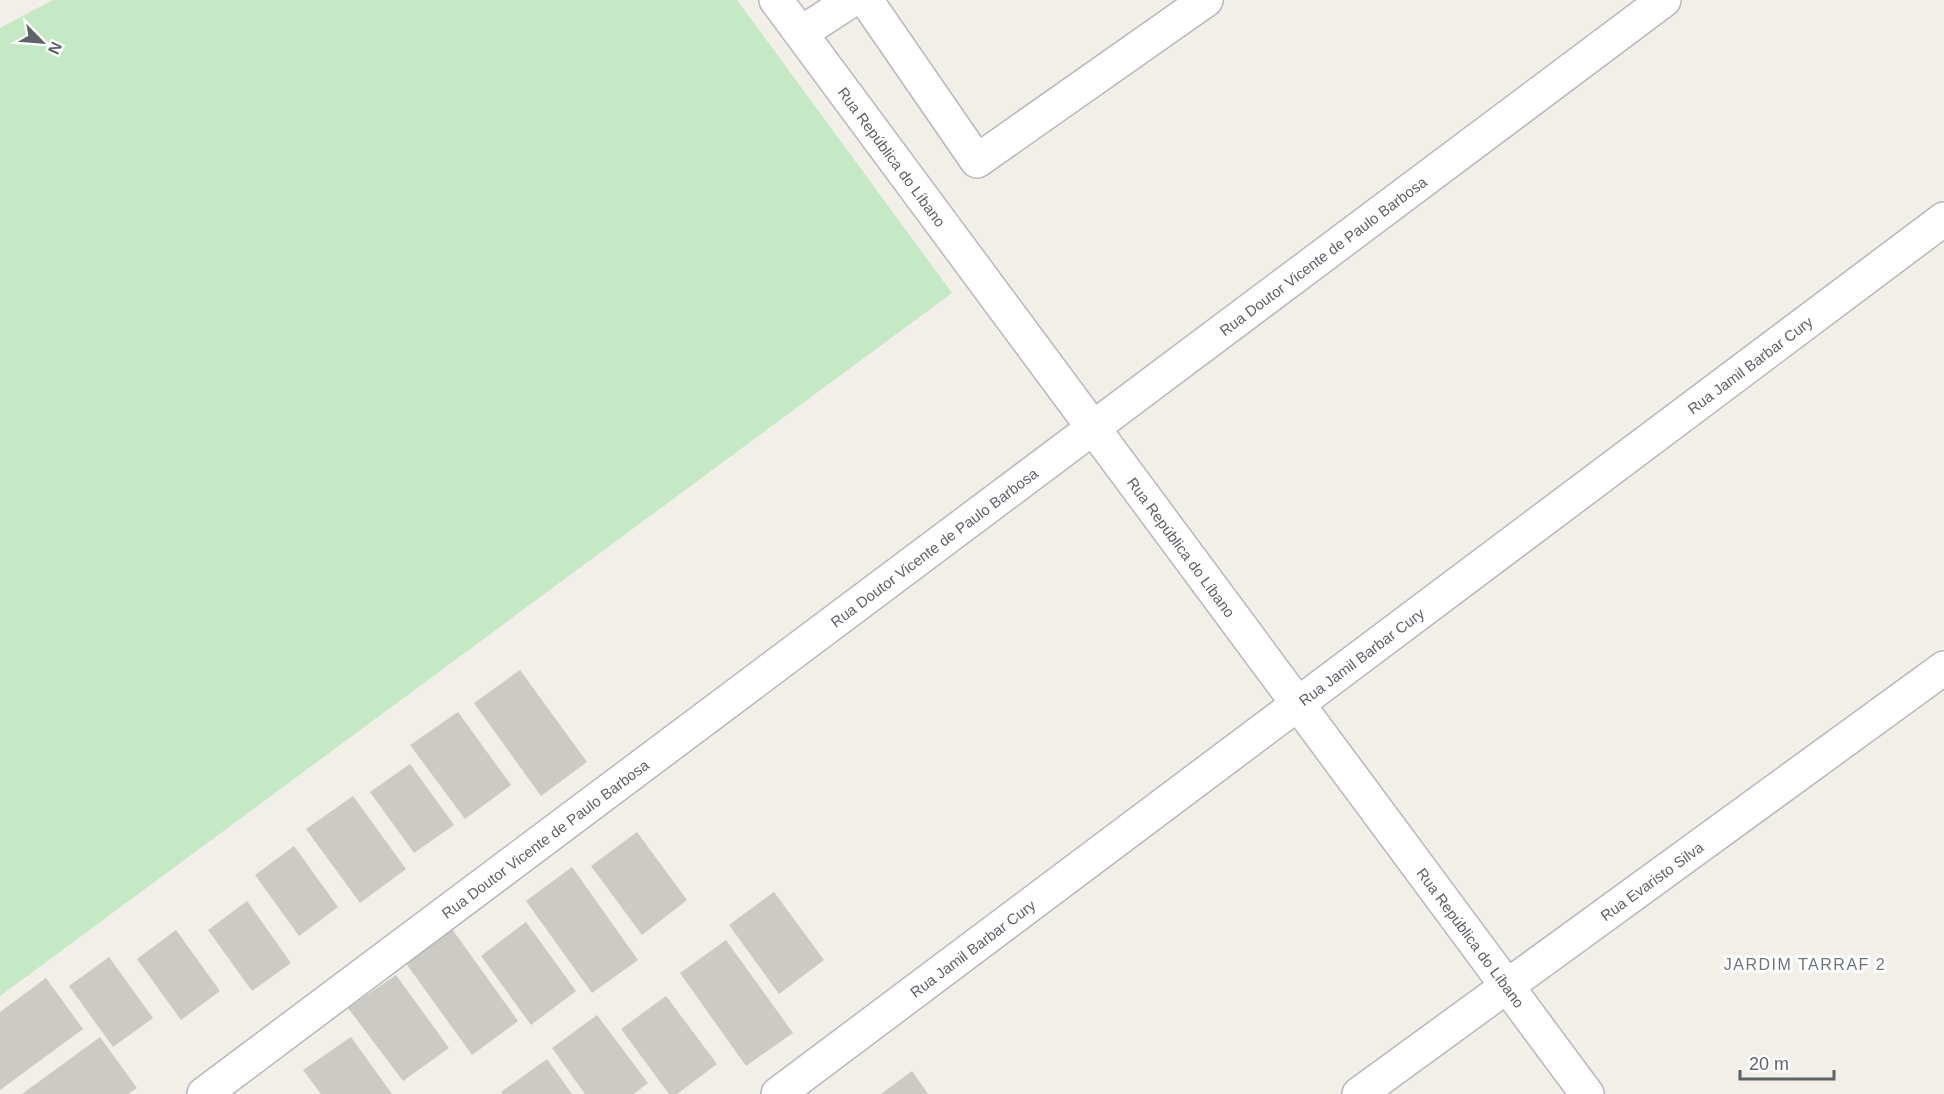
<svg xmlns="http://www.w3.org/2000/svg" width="1944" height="1094" viewBox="0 0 1944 1094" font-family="Helvetica,sans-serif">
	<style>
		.green { fill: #c5e8c5 }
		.building { fill: #cccac5 }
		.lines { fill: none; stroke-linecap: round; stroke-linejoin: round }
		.minor-casing { stroke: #b5b8bc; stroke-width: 36 }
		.minor { stroke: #fff; stroke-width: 33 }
		.labels { text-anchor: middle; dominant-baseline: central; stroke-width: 6; stroke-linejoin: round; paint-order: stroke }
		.street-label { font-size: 15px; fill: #5f6368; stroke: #fff }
		.neighbourhood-label { font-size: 16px; letter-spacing: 1.5px; fill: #70757a; stroke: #fff }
	</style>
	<rect width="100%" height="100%" fill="#f1efe8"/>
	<polygon class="green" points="53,0 737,0 952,293 0,996 0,28"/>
	<g class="building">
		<polygon points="520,670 587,762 541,796 474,703"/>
		<polygon points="458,712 511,785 465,819 410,745"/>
		<polygon points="410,764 454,825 414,853 370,792"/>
		<polygon points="353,796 406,869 360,903 306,829"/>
		<polygon points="637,832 687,900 642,935 591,866"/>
		<polygon points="294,846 338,907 299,936 255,875"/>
		<polygon points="572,867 638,960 592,993 526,901"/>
		<polygon points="774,892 824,960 779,994 729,925"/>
		<polygon points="247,901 291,963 252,991 208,930"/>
		<polygon points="526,922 576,991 531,1025 481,956"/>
		<polygon points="452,929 518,1021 472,1055 405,962"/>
		<polygon points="176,930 220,991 181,1020 137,959"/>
		<polygon points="726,940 793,1033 746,1066 680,973"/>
		<polygon points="109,957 153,1018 113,1047 69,986"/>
		<polygon points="396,975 449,1048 403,1081 348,1008"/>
		<polygon points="46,978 83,1029 0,1090 0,1012"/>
		<polygon points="666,996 717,1064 677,1094 669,1094 621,1029"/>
		<polygon points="597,1015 648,1083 634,1094 585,1094 552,1048"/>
		<polygon points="100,1037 137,1088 128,1094 22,1094"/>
		<polygon points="351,1037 392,1094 321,1094 303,1070"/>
		<polygon points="547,1059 572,1094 503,1094 501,1092"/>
		<polygon points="912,1071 928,1094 881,1094"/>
	</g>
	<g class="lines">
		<g class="minor-casing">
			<g id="minor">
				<path id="s1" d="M776,0L1587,1094"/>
				<polyline points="866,0 977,161 1206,0"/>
				<polyline points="801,33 852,0"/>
				<path id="s2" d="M204,1094L1664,0"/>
				<path id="s3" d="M778,1094L1944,219"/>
				<path id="s4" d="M1359,1094L1944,668"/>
			</g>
		</g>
		<use href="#minor" class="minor"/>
	</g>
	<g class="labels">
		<g class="street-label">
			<text stroke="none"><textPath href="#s1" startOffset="195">Rua República do Líbano</textPath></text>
			<text stroke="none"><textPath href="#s2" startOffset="1398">Rua Doutor Vicente de Paulo Barbosa</textPath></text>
			<text stroke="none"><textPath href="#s3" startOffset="1215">Rua Jamil Barbar Cury</textPath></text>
			<text stroke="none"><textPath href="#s2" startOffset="912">Rua Doutor Vicente de Paulo Barbosa</textPath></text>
			<text stroke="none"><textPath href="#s1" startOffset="681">Rua República do Líbano</textPath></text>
			<text stroke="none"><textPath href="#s3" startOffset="729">Rua Jamil Barbar Cury</textPath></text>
			<text stroke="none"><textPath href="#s2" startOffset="426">Rua Doutor Vicente de Paulo Barbosa</textPath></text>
			<text stroke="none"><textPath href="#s4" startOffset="362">Rua Evaristo Silva</textPath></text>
			<text stroke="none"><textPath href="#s1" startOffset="1167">Rua República do Líbano</textPath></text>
			<text stroke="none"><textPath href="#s3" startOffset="243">Rua Jamil Barbar Cury</textPath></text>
		</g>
		<g class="neighbourhood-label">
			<text x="1805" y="964">JARDIM TARRAF 2</text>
		</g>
	</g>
	<g transform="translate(42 42) rotate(115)" stroke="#ffffff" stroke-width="4.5" paint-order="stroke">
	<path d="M0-4.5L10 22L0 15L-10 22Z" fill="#5f6368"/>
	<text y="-9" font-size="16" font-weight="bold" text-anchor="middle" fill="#5f6368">N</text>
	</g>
	<path d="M1740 1070v9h94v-9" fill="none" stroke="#5f6368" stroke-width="3"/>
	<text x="1749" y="1070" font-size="18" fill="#5f6368" stroke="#ffffff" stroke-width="4.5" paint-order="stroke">20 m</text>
</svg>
